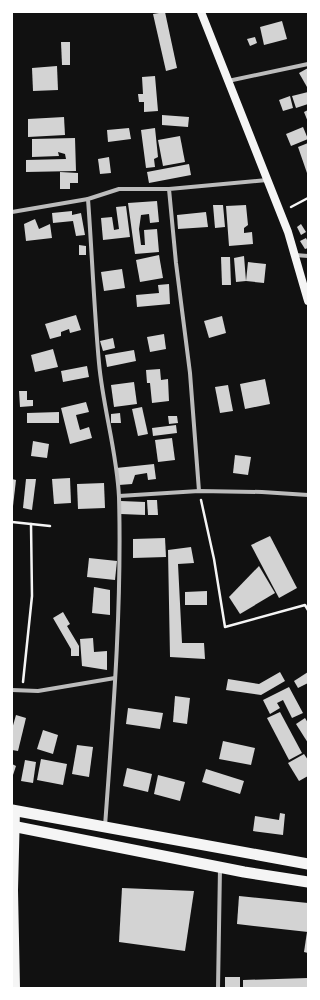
<svg xmlns="http://www.w3.org/2000/svg" width="320" height="1000" viewBox="0 0 320 1000" font-family="Overpass,sans-serif">
	<style>
		.building { fill: #d3d3d3 }
		.lines { fill: none; stroke-linecap: round; stroke-linejoin: round }
		.path { stroke: #f5f5f5; stroke-width: 2.5 }
		.minor { stroke: #bcbcbc; stroke-width: 4 }
		.secondary { stroke: #f5f5f5; stroke-width: 8 }
		.trunk { stroke: #f5f5f5; stroke-width: 11 }
	</style>
	<rect width="100%" height="100%" fill="#111"/>
	<g class="building">
		<polygon points="165,12 177,68 166,71 153,14"/>
		<polygon points="282,21 287,39 264,45 260,27"/>
		<polygon points="255,37 257,43 250,46 247,39"/>
		<polygon points="61,42 70,42 70,65 62,65"/>
		<polygon points="57,66 58,90 33,91 32,68"/>
		<polygon points="308,68 308,86 307,87 299,73"/>
		<polygon points="155,76 158,111 144,112 144,102 139,102 138,94 143,94 142,77"/>
		<polygon points="308,92 308,104 296,108 292,96"/>
		<polygon points="290,96 293,108 283,111 279,100"/>
		<polygon points="308,110 308,122 304,112"/>
		<polygon points="162,115 189,117 188,127 162,125"/>
		<polygon points="64,117 65,135 28,137 28,119"/>
		<polygon points="303,127 308,139 291,146 286,134"/>
		<polygon points="129,128 131,139 108,142 107,130"/>
		<polygon points="155,128 158,157 154,159 155,167 146,168 141,130"/>
		<polygon points="180,136 185,162 163,166 158,140"/>
		<polygon points="75,138 76,171 26,172 26,160 66,159 65,154 58,152 59,156 32,157 32,139"/>
		<polygon points="308,143 308,173 307,173 298,147"/>
		<polygon points="109,157 111,173 100,174 98,159"/>
		<polygon points="189,164 191,175 149,183 147,172"/>
		<polygon points="60,172 78,173 78,183 70,183 70,189 60,189"/>
		<polygon points="157,201 159,222 150,223 149,214 141,215 139,229 141,245 145,245 144,230 157,229 159,252 135,254 128,203"/>
		<polygon points="213,205 223,205 225,227 215,228"/>
		<polygon points="246,205 248,225 244,228 244,233 252,232 253,244 229,246 226,206"/>
		<polygon points="126,206 130,237 103,240 101,218 112,217 114,230 119,229 116,207"/>
		<polygon points="72,211 72,215 81,213 85,235 76,236 73,221 53,223 52,213"/>
		<polygon points="206,212 208,227 178,229 177,215"/>
		<polygon points="35,219 39,229 50,224 52,238 26,241 24,224"/>
		<polygon points="301,224 306,232 301,235 297,227"/>
		<polygon points="306,238 308,242 308,248 305,249 300,241"/>
		<polygon points="79,245 86,246 86,255 79,255"/>
		<polygon points="159,255 163,278 140,282 136,260"/>
		<polygon points="244,256 246,281 248,262 266,264 264,283 246,281 236,282 234,258"/>
		<polygon points="221,257 230,257 231,285 222,285"/>
		<polygon points="122,269 125,288 104,291 101,272"/>
		<polygon points="169,284 170,304 137,307 136,295 159,293 158,285"/>
		<polygon points="76,315 81,330 70,333 69,329 61,332 61,336 50,339 45,324"/>
		<polygon points="222,316 226,333 209,338 204,321"/>
		<polygon points="164,334 166,349 150,352 147,337"/>
		<polygon points="113,338 115,348 103,351 100,341"/>
		<polygon points="53,349 58,367 35,372 31,355"/>
		<polygon points="134,350 136,361 107,367 105,355"/>
		<polygon points="87,366 89,377 63,382 61,371"/>
		<polygon points="160,369 161,380 168,379 169,401 152,403 150,383 147,383 146,370"/>
		<polygon points="265,379 270,404 245,409 240,384"/>
		<polygon points="134,382 137,404 114,407 111,385"/>
		<polygon points="228,385 233,411 220,413 215,387"/>
		<polygon points="19,391 27,391 27,400 33,400 33,406 20,407"/>
		<polygon points="86,402 89,412 76,415 80,430 89,427 92,438 70,444 61,408"/>
		<polygon points="142,407 148,434 138,436 132,409"/>
		<polygon points="59,412 59,423 27,423 27,413"/>
		<polygon points="120,413 121,423 111,423 111,414"/>
		<polygon points="168,416 177,416 178,423 169,424"/>
		<polygon points="176,425 177,433 153,436 152,428"/>
		<polygon points="172,438 175,460 158,462 155,440"/>
		<polygon points="33,441 49,444 47,458 31,456"/>
		<polygon points="235,455 251,457 248,475 233,473"/>
		<polygon points="154,464 156,479 148,480 147,473 135,475 132,484 119,485 116,468"/>
		<polygon points="70,478 71,503 54,504 52,479"/>
		<polygon points="12,479 16,480 13,506 12,506"/>
		<polygon points="26,479 36,479 32,510 23,508"/>
		<polygon points="104,483 105,508 78,509 77,484"/>
		<polygon points="147,500 157,500 158,515 148,515"/>
		<polygon points="121,501 145,502 145,515 121,514"/>
		<polygon points="270,536 297,588 279,598 251,545"/>
		<polygon points="165,538 166,557 133,558 133,539"/>
		<polygon points="191,547 194,563 178,564 182,643 204,643 205,659 170,657 168,550"/>
		<polygon points="89,558 117,561 115,580 87,577"/>
		<polygon points="259,566 275,593 240,614 229,597"/>
		<polygon points="94,587 110,590 110,615 92,613"/>
		<polygon points="207,591 207,605 185,605 185,592"/>
		<polygon points="63,612 70,624 67,626 79,646 79,656 71,656 71,649 53,618"/>
		<polygon points="93,638 94,652 107,651 107,670 82,666 80,639"/>
		<polygon points="280,672 285,681 261,695 226,690 228,679 259,684"/>
		<polygon points="308,672 308,683 298,688 294,681"/>
		<polygon points="289,687 303,713 292,718 283,700 277,703 280,708 270,714 263,700"/>
		<polygon points="175,696 190,698 187,724 173,722"/>
		<polygon points="128,708 163,713 160,729 126,724"/>
		<polygon points="280,712 302,753 289,760 267,718"/>
		<polygon points="16,715 26,718 18,751 12,750 12,729"/>
		<polygon points="305,718 308,723 308,743 296,724"/>
		<polygon points="43,730 58,735 53,754 37,749"/>
		<polygon points="223,741 255,748 251,765 219,759"/>
		<polygon points="77,745 93,747 89,777 72,774"/>
		<polygon points="304,754 308,760 308,776 299,781 288,763"/>
		<polygon points="41,759 67,764 63,785 37,780"/>
		<polygon points="25,760 36,762 33,783 21,781"/>
		<polygon points="12,764 16,766 12,778"/>
		<polygon points="127,768 152,774 148,792 123,786"/>
		<polygon points="206,769 244,781 240,794 202,782"/>
		<polygon points="158,775 185,782 180,801 154,794"/>
		<polygon points="280,813 285,814 283,835 253,831 255,816 279,820"/>
		<polygon points="122,888 194,891 185,951 119,942"/>
		<polygon points="239,896 308,903 308,932 237,924"/>
		<polygon points="307,932 308,932 308,953 304,952"/>
		<rect x="225" y="977" width="15" height="11"/>
		<polygon points="308,978 308,988 243,988 243,980"/>
	</g>
	<g class="lines">
		<g class="path">
			<polyline points="291,207 308,198"/>
			<polyline points="201,500 214,559 225,627 305,605 308,610"/>
			<polyline points="12,522 50,526"/>
			<polyline points="23,682 32,596 31,524"/>
		</g>
		<g class="minor">
			<polyline points="228,81 308,64"/>
			<polyline points="12,212 88,199"/>
			<polyline points="295,255 308,256"/>
			<polyline points="199,491 190,373 176,263 169,189 267,180"/>
			<polyline points="119,496 199,491 262,492 308,495"/>
			<polyline points="12,690 38,691 115,678"/>
			<path d="M105,826C113,717 122,607 119,497C117,452 103,408 99,363C94,308 92,253 88,199L119,189H169"/>
			<polyline points="218,988 220,868"/>
		</g>
		<g class="secondary">
			<polyline points="201,12 288,232 308,301"/>
			<polyline points="16,810 14,890 16,988"/>
		</g>
		<g class="trunk">
			<polyline points="12,810 308,864"/>
			<polyline points="12,826 244,872 308,882"/>
		</g>
	</g>
	<rect width="320" height="1000" fill="none" stroke="#ffffff" stroke-width="26"/>
</svg>
